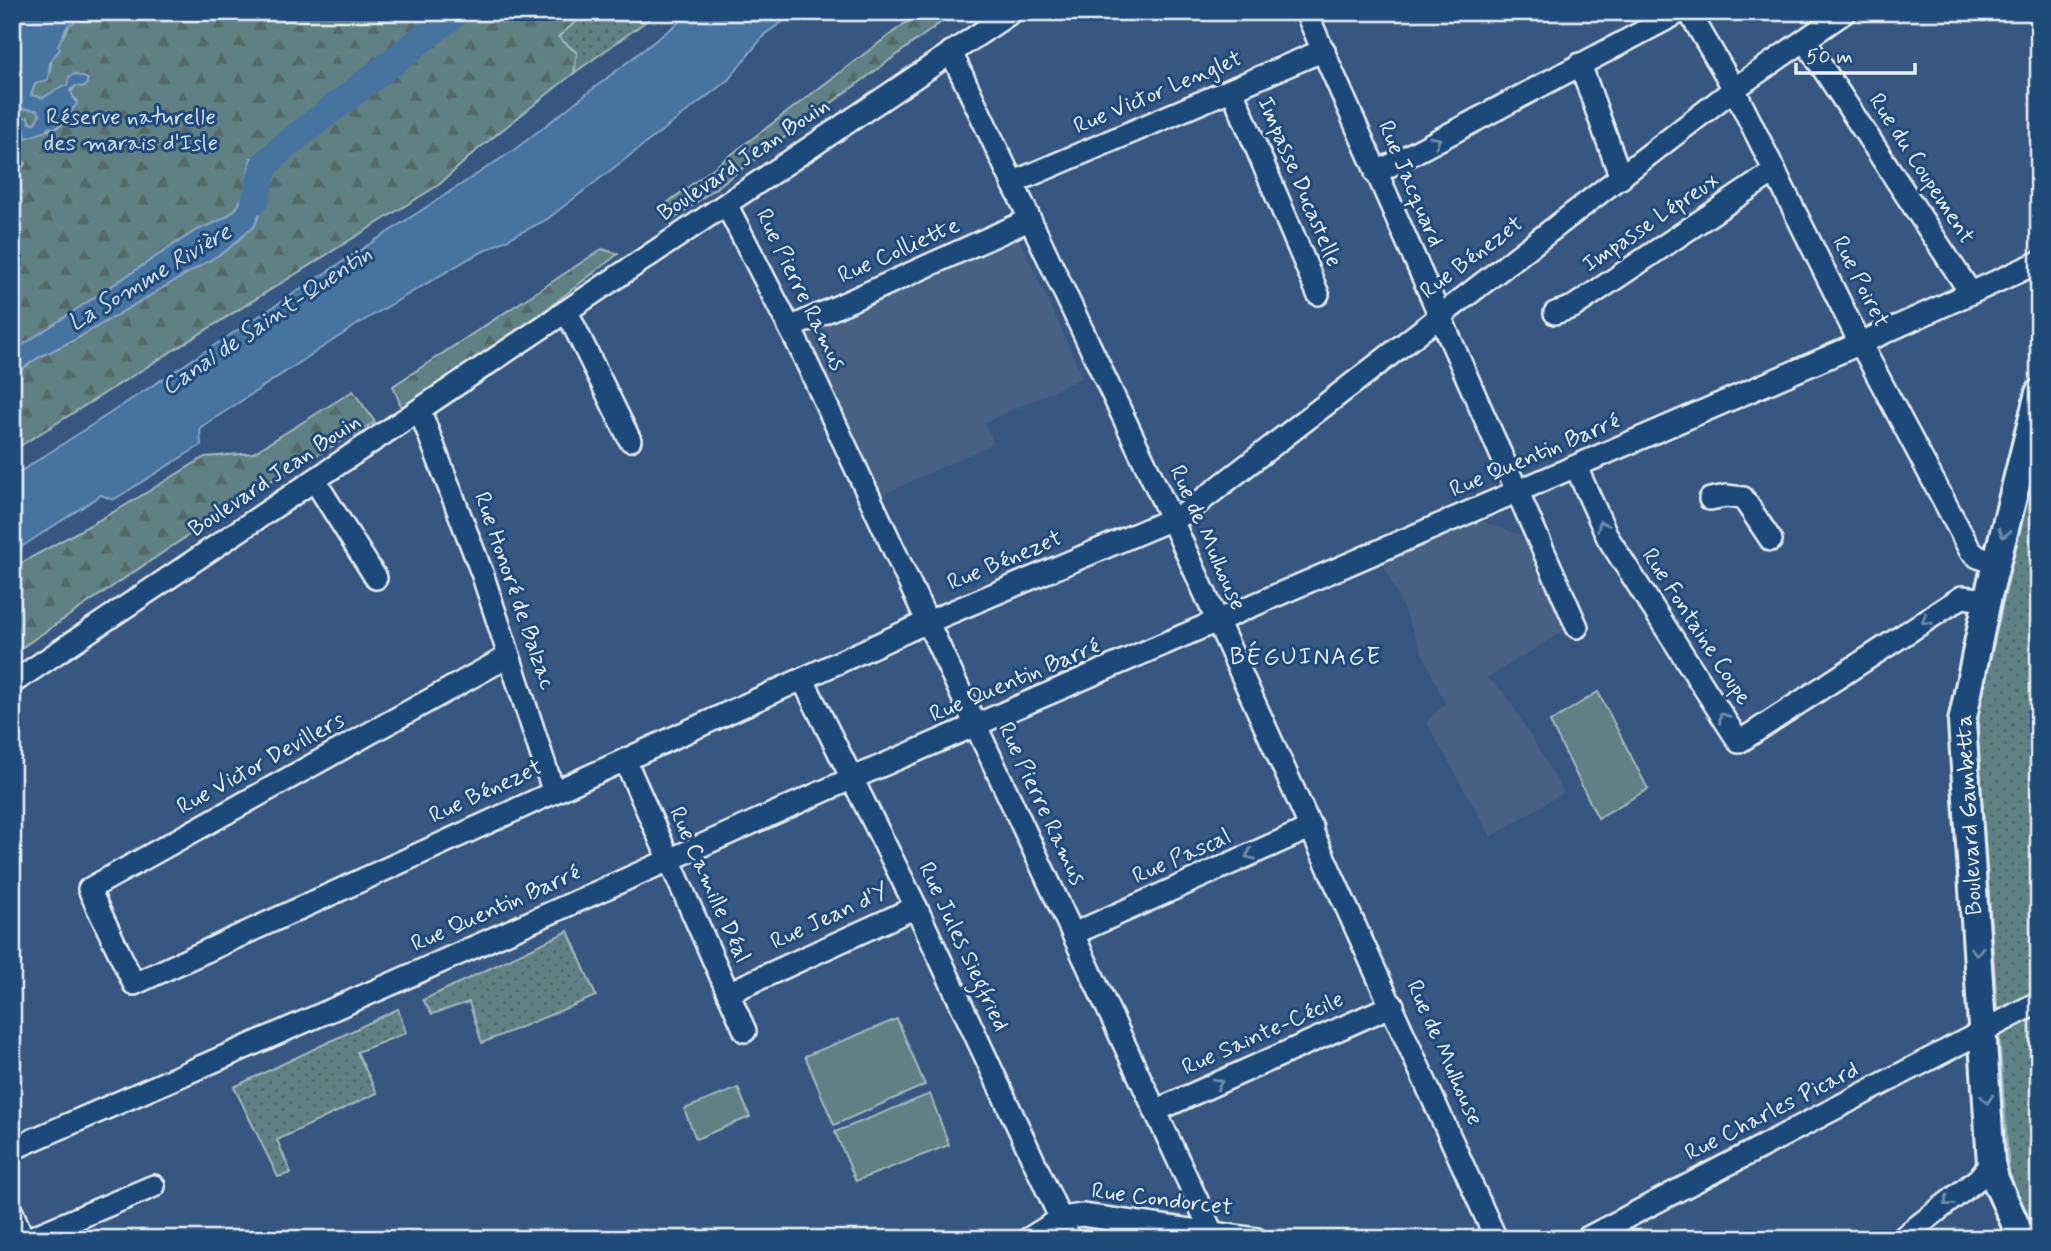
<svg xmlns="http://www.w3.org/2000/svg" width="2051" height="1251" viewBox="0 0 2051 1251" font-family="Mynerve,sans-serif">
	<style>
		.built { fill: #466084 }
		.grass { fill: url(#grass-dots); stroke: #a4b8be; stroke-width: 2 }
		.forest { fill: url(#forest-firs); stroke: #a4b8be; stroke-width: 2 }
		.wetland { fill: url(#wetland-marsh); stroke: #a4b8be; stroke-width: 2 }
		.pitch { fill: #5f8084; stroke: #a4b8be; stroke-width: 2 }
		.water { fill: #4773a1; stroke: #87a5c4; stroke-width: 2 }
		.lines { fill: none; stroke-linecap: round; stroke-linejoin: round }
		.river { stroke: #4773a1; stroke-width: 28 }
		.minor-casing { stroke: #e8f1f8; stroke-width: 26 }
		.major-casing { stroke: #e8f1f8; stroke-width: 32 }
		.minor { stroke: #1f4a7a; stroke-width: 21 }
		.major { stroke: #1f4a7a; stroke-width: 26 }
		.oneway { stroke: #6f8dac }
		.labels { text-anchor: middle; dominant-baseline: central; stroke-width: 6; stroke-linejoin: round; paint-order: stroke }
		.street-label { font-size: 23px; fill: #e8f1f8; stroke: #1f4a7a }
		.park-label { font-size: 23px; fill: #d3e0e7; stroke: #1f4a7a }
		.water-label { font-size: 24px; font-style: italic; fill: #d0deeb; stroke: #1f4a7a }
		.neighbourhood-label { font-size: 24px; letter-spacing: 2px; fill: #e8f1f8; stroke: #1f4a7a }
	</style>
	<defs>
		<pattern id="grass-dots" width="8" height="8" patternUnits="userSpaceOnUse" patternTransform="scale(1.75)"><rect width="8" height="8" fill="#5f8084"/><path d="M2 2h.1M6 6h.1" fill="none" stroke="#54676a" stroke-width="1.8" stroke-linecap="round"/></pattern>
		<pattern id="forest-firs" width="22" height="20" patternUnits="userSpaceOnUse" patternTransform="scale(1.75)"><rect width="22" height="20" fill="#5f8084"/><path d="M5 1l3.5 6h-7zM16 11l3.5 6h-7z" fill="#54676a"/></pattern>
		<pattern id="wetland-marsh" width="20" height="14" patternUnits="userSpaceOnUse" patternTransform="scale(1.75)"><rect width="20" height="14" fill="#5f8084"/><path d="M1 5h8M5 5V1M11 12h8M15 12V8" fill="none" stroke="#54676a"/></pattern>
	</defs>
	<rect width="100%" height="100%" fill="#365780"/>
	<filter id="ink" filterUnits="userSpaceOnUse"><feTurbulence type="fractalNoise" baseFrequency=".0143" numOctaves="2"/><feDisplacementMap in="SourceGraphic" scale="14" xChannelSelector="R" yChannelSelector="G"/><feConvolveMatrix kernelMatrix="1 2 1 2 8 2 1 2 1" color-interpolation-filters="sRGB"/></filter>
	<g filter="url(#ink)">
		<g class="built">
			<polygon points="1015,238 1020,240 1083,377 985,423 994,443 880,496 807,340 809,334"/>
			<polygon points="1478,520 1521,535 1569,628 1487,678 1505,693 1564,792 1491,837 1426,722 1445,704 1382,561"/>
		</g>
		<g class="grass">
			<polygon points="587,12 659,12 574,73 577,53 558,37"/>
			<polygon points="2039,496 2039,1239 2029,1227 2009,1173 1978,742 1979,708 2027,499"/>
			<polygon points="568,931 596,996 482,1043 469,1002 432,1014 423,1000"/>
			<polygon points="398,1009 406,1033 357,1052 377,1093 277,1140 291,1173 278,1177 234,1087"/>
		</g>
		<g class="forest">
			<path d="M587,12L558,37L577,53L574,73L477,150L440,184L12,451V376L39,357L74,340L227,250L255,225L276,167L251,158C242,208 243,212 195,231L12,352V180L26,163L12,156C14,136 44,132 58,127C65,124 74,108 77,101L70,94L75,86L85,87L88,79L74,74L67,86L43,98L31,95L35,84L49,75L52,57L60,49L57,45L69,27L67,25L79,13Z"/>
			<polygon points="920,12 955,12 671,221 663,206"/>
			<polygon points="602,249 618,254 530,322 403,411 393,386"/>
			<polygon points="353,391 375,422 257,489 12,654 12,568 121,508 205,457 253,453"/>
		</g>
		<polygon class="wetland" points="16,108 38,110 40,114 35,123 22,122 27,129 26,138 17,142 12,151 12,116"/>
		<g class="pitch">
			<polygon points="1598,692 1648,789 1598,818 1550,722"/>
			<polygon points="897,1019 925,1085 834,1125 805,1056"/>
			<polygon points="738,1088 750,1117 696,1139 684,1109"/>
			<polygon points="930,1094 949,1145 856,1181 835,1132"/>
		</g>
		<g class="water">
			<polygon points="12,12 79,12 74,23 68,25 58,45 60,49 50,62 48,80 35,84 31,95 43,98 62,86 67,86 69,77 74,74 88,79 85,87 75,86 70,90 77,104 56,128 49,127 44,132 26,138 22,118 28,117 30,123 35,123 40,114 37,110 16,108 12,113"/>
			<path d="M748,12L754,22C773,18 776,12 797,12L765,34L728,80L546,220L470,258L358,324L200,428L201,445L113,500L101,495L12,553V477L514,150L691,13Z"/>
			<path d="M251,158L276,166L255,225L227,250L74,340L39,357L12,376V352L195,231C244,212 242,208 251,158Z"/>
		</g>
		<g class="lines">
			<polyline class="river" points="255,200 264,166 282,148 457,12"/>
			<g class="minor-casing">
				<g id="minor">
					<polyline points="1306,12 1577,627"/>
					<polyline points="1689,12 1734,89 1857,337 1970,550 1978,557 1996,563"/>
					<polyline points="1805,41 1970,292"/>
					<polyline points="951,52 1171,518 1496,1239"/>
					<polyline points="1580,64 1621,178"/>
					<polyline points="1232,90 1318,294"/>
					<polyline points="1376,173 1680,12"/>
					<polyline points="1012,183 1324,50"/>
					<polyline points="726,204 799,346 1215,1239"/>
					<polyline points="567,312 630,440"/>
					<polyline points="1555,313 1573,307 1775,171"/>
					<polyline points="790,328 1029,220"/>
					<polyline points="420,411 482,573 553,790"/>
					<polyline points="1576,467 1608,538 1739,742 1962,597 1987,600"/>
					<polyline points="2021,467 2039,462"/>
					<polyline points="315,481 376,578"/>
					<polyline points="1710,499 1726,496 1743,498 1771,540"/>
					<polyline points="509,656 89,889 134,984 916,627 1184,514 1734,89 1845,12"/>
					<polyline points="803,680 916,907 1070,1239"/>
					<polyline points="12,683 1012,12"/>
					<polyline points="625,760 745,1031"/>
					<polyline points="1073,934 1312,827"/>
					<polyline points="728,993 916,907"/>
					<polyline points="1155,1111 1393,1005"/>
					<polyline points="12,1149 391,984 853,778 1861,343 2039,262"/>
					<polyline points="12,1212 23,1239"/>
					<polyline points="28,1239 154,1186"/>
					<polyline points="1028,1239 1062,1218 1082,1215 1256,1239"/>
					<polyline points="1585,1239 2039,1002"/>
					<polyline points="1901,1239 1978,1179 1991,1163"/>
				</g>
			</g>
			<g class="major-casing">
				<polyline id="major" points="2022,1239 1995,1179 1991,1163 1962,722 1987,600 2039,393"/>
			</g>
			<use href="#minor" class="minor"/>
			<use href="#major" class="major"/>
		</g>
		<defs><path id="oneway-chevron" d="M-2-3.5L2.5 0L-2 3.5" fill="none" stroke-width="1.6" stroke-linecap="round" stroke-linejoin="round" transform="scale(1.75)"/></defs>
		<g class="oneway">
			<use href="#oneway-chevron" transform="translate(1436 141) rotate(-28)"/>
			<use href="#oneway-chevron" transform="translate(1602 525) rotate(-115)"/>
			<use href="#oneway-chevron" transform="translate(2004 533) rotate(105)"/>
			<use href="#oneway-chevron" transform="translate(1926 620) rotate(147)"/>
			<use href="#oneway-chevron" transform="translate(1723 717) rotate(-123)"/>
			<use href="#oneway-chevron" transform="translate(1250 855) rotate(156)"/>
			<use href="#oneway-chevron" transform="translate(1977 951) rotate(86)"/>
			<use href="#oneway-chevron" transform="translate(1218 1083) rotate(-24)"/>
			<use href="#oneway-chevron" transform="translate(1987 1099) rotate(86)"/>
			<use href="#oneway-chevron" transform="translate(1948 1202) rotate(142)"/>
		</g>
	</g>
	<g class="labels">
		<g class="street-label">
			<text transform="translate(1158 93) rotate(-23)">Rue Victor Lenglet</text>
			<text transform="translate(744 160) rotate(-34)">Boulevard Jean Bouin</text>
			<text transform="translate(1921 169) rotate(57)">Rue du Coupement</text>
			<text transform="translate(1299 182) rotate(67)">Impasse Ducastelle</text>
			<text transform="translate(1410 184) rotate(67)">Rue Jacquard</text>
			<text transform="translate(1651 223) rotate(-34)">Impasse Lépreux</text>
			<text transform="translate(899 251) rotate(-24)">Rue Colliette</text>
			<text transform="translate(1472 258) rotate(-37)">Rue Bénezet</text>
			<text transform="translate(1860 282) rotate(63)">Rue Poiret</text>
			<text transform="translate(800 290) rotate(64)">Rue Pierre Ramus</text>
			<text transform="translate(1535 456) rotate(-23)">Rue Quentin Barré</text>
			<text transform="translate(275 476) rotate(-34)">Boulevard Jean Bouin</text>
			<text transform="translate(1207 538) rotate(66)">Rue de Mulhouse</text>
			<text transform="translate(1005 561) rotate(-23)">Rue Bénezet</text>
			<text transform="translate(514 591) rotate(71)">Rue Honoré de Balzac</text>
			<text transform="translate(1696 627) rotate(57)">Rue Fontaine Coupe</text>
			<text transform="translate(1015 681) rotate(-23)">Rue Quentin Barré</text>
			<text transform="translate(261 764) rotate(-29)">Rue Victor Devillers</text>
			<text transform="translate(486 792) rotate(-25)">Rue Bénezet</text>
			<text transform="translate(1041 804) rotate(65)">Rue Pierre Ramus</text>
			<text transform="translate(1970 815) rotate(-93)">Boulevard Gambetta</text>
			<text transform="translate(1182 857) rotate(-24)">Rue Pascal</text>
			<text transform="translate(709 885) rotate(66)">Rue Camille Déal</text>
			<text transform="translate(496 909) rotate(-24)">Rue Quentin Barré</text>
			<text transform="translate(830 917) rotate(-25)">Rue Jean d'Y</text>
			<text transform="translate(963 947) rotate(65)">Rue Jules Siegfried</text>
			<text transform="translate(1263 1034) rotate(-24)">Rue Sainte-Cécile</text>
			<text transform="translate(1444 1053) rotate(66)">Rue de Mulhouse</text>
			<text transform="translate(1772 1112) rotate(-27)">Rue Charles Picard</text>
			<text transform="translate(1162 1200) rotate(7)">Rue Condorcet</text>
		</g>
		<g class="park-label">
			<text x="131" y="118">Réserve naturelle<tspan x="131" dy="26">des marais d'Isle</tspan></text>
		</g>
		<g class="water-label">
			<text transform="translate(150 278) rotate(-31)">La Somme Rivière</text>
			<text transform="translate(267 321) rotate(-34)">Canal de Saint-Quentin</text>
		</g>
		<g class="neighbourhood-label">
			<text x="1306" y="657">BÉGUINAGE</text>
		</g>
	</g>
	<rect width="2051" height="1251" fill="none" stroke="#1f4a7a" stroke-width="42"/>
	<rect x="21" y="21" width="2009" height="1209" fill="none" stroke="#e8f1f8" stroke-width="2.5" filter="url(#ink)"/>
	<path d="M1796 63v10h119v-10" fill="none" stroke="#e8f1f8" stroke-width="3.5"/>
	<text x="1806" y="63" font-size="21" fill="#e8f1f8" stroke="#1f4a7a" stroke-width="5" paint-order="stroke">50 m</text>
</svg>
